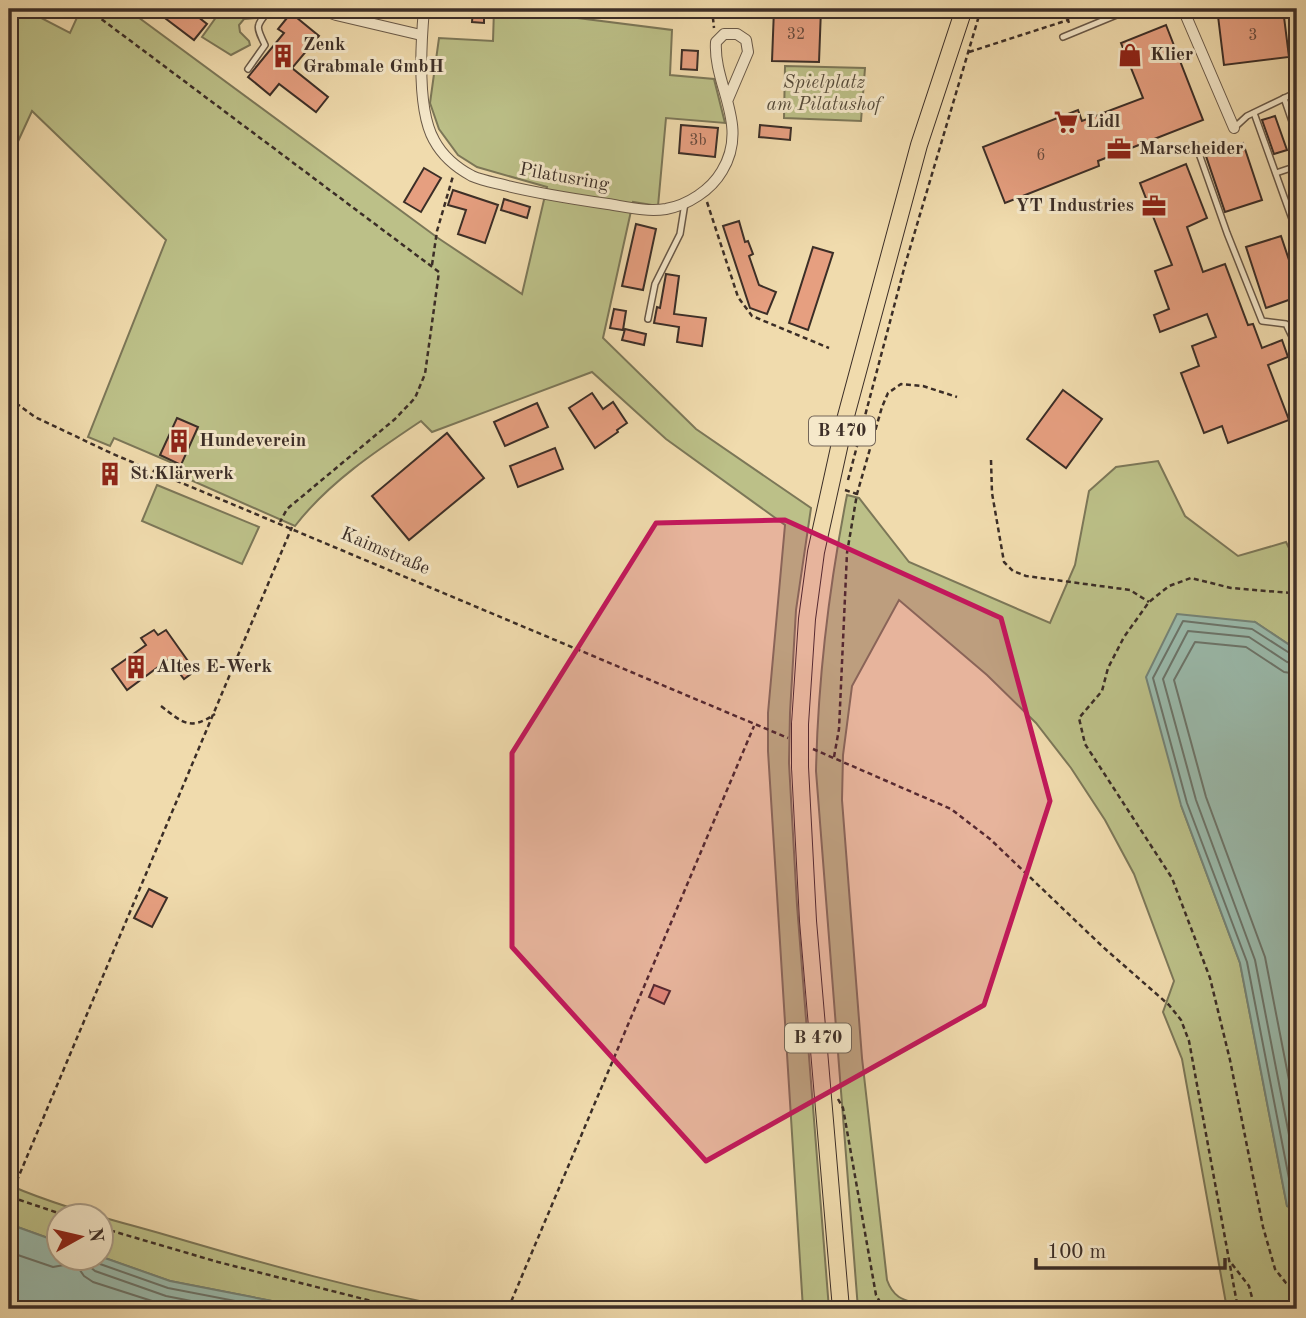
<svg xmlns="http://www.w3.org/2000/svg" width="1306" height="1318" viewBox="0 0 1306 1318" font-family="'Old Standard TT',serif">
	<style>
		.green { fill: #bcc088; stroke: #7c7758; stroke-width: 2 }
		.water { fill: #9abbad; stroke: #748377; stroke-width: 2 }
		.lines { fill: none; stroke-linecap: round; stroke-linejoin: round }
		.shore { stroke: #6b746a; stroke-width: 2 }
		.building { fill: #e69f80; stroke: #3c2e27; stroke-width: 2 }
		.lane-casing { stroke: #695948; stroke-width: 8 }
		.street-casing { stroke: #695948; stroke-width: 12 }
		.primary-casing { stroke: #3c2e27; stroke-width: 18 }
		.path { stroke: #3c2e27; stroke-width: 2.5; stroke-dasharray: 5 3.5; stroke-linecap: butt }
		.lane { stroke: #f5e8ca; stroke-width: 5 }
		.street { stroke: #f5e8ca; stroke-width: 10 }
		.primary { stroke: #f0dbad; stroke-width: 16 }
		.primary-bridge-casing { stroke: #3c2e27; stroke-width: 18; stroke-linecap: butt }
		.primary-bridge { stroke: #f0dbad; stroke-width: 16 }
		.marked { fill: #c2185b; fill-opacity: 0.2; stroke: #c2185b; stroke-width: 5; stroke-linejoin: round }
		.labels { text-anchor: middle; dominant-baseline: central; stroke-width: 6; stroke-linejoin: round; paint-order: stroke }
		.number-label { font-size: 16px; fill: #664a3d }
		.shield { fill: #f5e8ca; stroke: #746658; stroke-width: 2 }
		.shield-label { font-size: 18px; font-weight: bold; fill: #3c2e27 }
		.poi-label { font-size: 19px; font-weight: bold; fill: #3c2e27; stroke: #f5e8ca; text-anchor: start }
		.park-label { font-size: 19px; font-style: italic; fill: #564b3a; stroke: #f5e8ca }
		.street-label { font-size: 19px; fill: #3c2e27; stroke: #f5e8ca }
	</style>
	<rect width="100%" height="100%" fill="#f0dbad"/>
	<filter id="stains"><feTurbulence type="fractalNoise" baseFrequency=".00286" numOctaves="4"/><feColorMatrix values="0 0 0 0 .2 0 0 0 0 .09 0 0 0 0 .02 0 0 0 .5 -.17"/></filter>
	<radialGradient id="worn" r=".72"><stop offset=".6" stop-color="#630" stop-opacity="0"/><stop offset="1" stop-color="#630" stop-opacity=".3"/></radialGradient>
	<g class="green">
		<path d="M9,9H24L70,33L80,11L78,9H127L438,238L522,294L547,187L477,167L458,155L439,129L430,103L439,38L493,41L494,9H554L562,16L672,30L670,75L714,79L725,123L666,118L658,206L633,202L603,338L696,429L811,508L796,610L790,713L789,763L797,905L829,1309H803L768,751V713L785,525L666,439L592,372L432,432L421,421C376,451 328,483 295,526L186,478L189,470L114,438L110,446L88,437L166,240L32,111L9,161Z"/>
		<polygon points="222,9 262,9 256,18 244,19 239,25 240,32 249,41 250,45 231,55 202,37"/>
		<polygon points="785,66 865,68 861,121 784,118"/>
		<path d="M1158,461L1185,516L1238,556L1286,542L1297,564V650L1255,622L1181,805L1240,963L1287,1206L1297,1210V1309H1227L1182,1059L1163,1012L1174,981L1134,874L1105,820L1071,768L1036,723L987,675L899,600L852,686L843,755L842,800L862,1058L887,1280C896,1305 912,1299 932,1309H858L816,771C818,678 829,587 847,495L859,498L909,562L1050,623L1075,565L1089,491L1116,467Z"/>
		<polygon points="157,485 259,527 242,564 142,521"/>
		<path d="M9,1185C59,1207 114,1220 166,1235C264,1264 362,1291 461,1309H313L170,1281L102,1257V1216H60L59,1242L9,1224Z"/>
	</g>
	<g class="water">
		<polygon points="1177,614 1255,622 1297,650 1297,1210 1287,1206 1240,963 1181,805 1146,677"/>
		<polygon points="9,1224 59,1242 60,1258 102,1257 170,1281 313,1309 9,1309"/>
	</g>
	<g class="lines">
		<g class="shore">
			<polyline points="1297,655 1291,654 1252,629 1183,621 1153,678 1187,803 1247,962 1293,1199 1297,1203"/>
			<polyline points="1297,664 1287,662 1249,637 1188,631 1163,679 1196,800 1255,960 1297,1176"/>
			<polyline points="1297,674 1284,672 1246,647 1195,642 1174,680 1206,797 1265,957 1297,1121"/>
			<polyline points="9,1252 53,1267 75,1263 84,1276 93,1282 177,1309"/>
			<polyline points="86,1258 89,1266 95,1271 166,1296 232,1309"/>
			<polyline points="95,1258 100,1264 168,1288 277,1309"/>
		</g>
	</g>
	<g class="building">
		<polygon points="153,9 188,9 207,24 194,40"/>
		<polygon points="774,9 821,9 819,62 772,61"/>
		<polygon points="1244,9 1257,9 1258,11 1283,9 1289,57 1224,65 1218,16 1244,13"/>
		<polygon points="473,10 484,11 484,23 472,22"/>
		<polygon points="291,13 319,36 292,68 328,97 316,112 279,84 270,95 248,77 284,33 278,29"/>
		<polygon points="1166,25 1203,120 1098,161 1099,166 1005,203 983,147 1078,110 1082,121 1143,98 1121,43"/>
		<polygon points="682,50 698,51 697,70 681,69"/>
		<polygon points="1275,116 1287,150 1274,154 1262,120"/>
		<polygon points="681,125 718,128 715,157 679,153"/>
		<polygon points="760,125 791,128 790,140 759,137"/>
		<polygon points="1243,143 1262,200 1225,212 1206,156"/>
		<polygon points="1186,164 1207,218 1187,227 1203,272 1225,264 1248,325 1253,324 1262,348 1282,340 1288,357 1268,365 1289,420 1228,443 1222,426 1204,433 1181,373 1199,366 1192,346 1216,337 1207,314 1160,332 1154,315 1169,309 1155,271 1172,265 1140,183"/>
		<polygon points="424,168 441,178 421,212 404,202"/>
		<polygon points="453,190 498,205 485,243 458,234 466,210 448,205"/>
		<polygon points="504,199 530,207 527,218 501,210"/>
		<polygon points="739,221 745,242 748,241 753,254 749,256 759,285 776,292 767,314 750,308 723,226"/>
		<polygon points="636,224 656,229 643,290 622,286"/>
		<polygon points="1281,236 1297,284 1297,297 1266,308 1246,247"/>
		<polygon points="813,247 833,253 808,330 789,323"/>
		<polygon points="666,274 679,276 674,314 706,318 702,346 677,342 679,327 654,323 657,307 660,308"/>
		<polygon points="614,309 626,311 623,330 610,328"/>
		<polygon points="625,329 646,334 644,345 622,340"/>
		<polygon points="1063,390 1102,419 1066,468 1027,439"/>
		<polygon points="592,393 603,409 613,402 627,423 617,430 618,432 595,448 569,408"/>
		<polygon points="537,403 548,427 505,446 494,422"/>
		<polygon points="177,418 198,427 181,465 160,455"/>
		<polygon points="447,433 484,478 409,540 372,496"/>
		<polygon points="555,448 563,469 518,487 510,466"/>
		<polygon points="154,630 158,635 166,630 195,671 184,679 169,659 127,690 112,669 146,645 141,638"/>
		<polygon points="149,889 167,898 152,927 134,918"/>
		<polygon points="654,985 670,991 664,1004 649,997"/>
	</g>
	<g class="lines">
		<g class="lane-casing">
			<g id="lane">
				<polyline points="1063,37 1131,9"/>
				<path d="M248,69L265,45C255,25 256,26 270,9"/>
				<polyline points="1284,98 1297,136"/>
				<polyline points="1254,113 1297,233"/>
				<polyline points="1234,128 1247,116 1297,92"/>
				<polyline points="1196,145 1227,233 1262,321 1286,324 1297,347"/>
				<polyline points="1276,173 1297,166"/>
				<polyline points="648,319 655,284 680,234 685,203"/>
			</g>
		</g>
		<g class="street-casing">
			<g id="street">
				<polyline points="320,9 336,15 421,35"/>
				<path d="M424,9C421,43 417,110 434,140C442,155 457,168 472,176C483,181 497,183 508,186C541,194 574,199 608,204C627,207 647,212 666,209C688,205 711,190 722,171C750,125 713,85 716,42L724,34H737L746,40L748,52L728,99"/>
				<polyline points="1183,9 1234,128"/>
			</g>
		</g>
		<g class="primary-casing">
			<g id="primary">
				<polyline points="800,724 807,619 816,552 846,416 919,145 964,9"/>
				<polyline points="800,767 808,921 841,1309"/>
			</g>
		</g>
		<g class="path">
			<polyline points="88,9 439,272 425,374 415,398 395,419 287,509 280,522"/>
			<polyline points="620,9 627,16 642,16 663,9"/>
			<polyline points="712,9 714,28"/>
			<polyline points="825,9 825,12 892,14"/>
			<polyline points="1042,9 1042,15 1068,14"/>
			<polyline points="1067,9 1068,20"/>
			<polyline points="969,52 1068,20 1070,26"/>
			<polyline points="707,202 738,297 752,316 829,348"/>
			<polyline points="432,265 437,231 453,176"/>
			<polyline points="9,398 35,417 113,454 788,738"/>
			<polyline points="991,460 992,493 1004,562 1013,571 1026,576 1130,590 1149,602"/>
			<polyline points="848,480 905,265 981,9"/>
			<polyline points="845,490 857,494"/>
			<polyline points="1297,599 1291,593 1231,588 1191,578 1169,586 1149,602 1124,637 1108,668 1102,691 1079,718 1085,744 1172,878 1210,978 1230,1060 1263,1227 1275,1269 1286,1283 1297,1290"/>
			<path d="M161,706C183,723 190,731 215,714"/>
			<polyline points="813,749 951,809 990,839 1103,947 1169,1005 1181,1020 1189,1041 1238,1309"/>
			<polyline points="834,757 839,729 847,553 857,494 882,407 888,393 901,384 923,386 957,397"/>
			<polyline points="838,1099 843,1108 876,1295 884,1309"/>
			<polyline points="10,1197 292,527"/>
			<polyline points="11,1197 67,1216"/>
			<polyline points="102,1228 218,1262 403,1309"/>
			<polyline points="1232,1264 1249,1286 1255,1309"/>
			<polyline points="508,1309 754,726"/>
		</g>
		<use href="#lane" class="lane"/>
		<use href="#street" class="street"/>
		<use href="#primary" class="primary"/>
		<g class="primary-bridge-casing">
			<polyline id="primary-bridge" points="800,767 800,724"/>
		</g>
		<use href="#primary-bridge" class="primary-bridge"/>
	</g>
	<path class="marked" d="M785,520L1001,618L1050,801L984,1005L706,1161L512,947V753L656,523Z"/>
	<defs>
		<g id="shop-bare" transform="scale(1.89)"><path d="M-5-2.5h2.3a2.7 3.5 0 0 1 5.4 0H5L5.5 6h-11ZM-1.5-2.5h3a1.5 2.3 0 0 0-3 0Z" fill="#8f2418" stroke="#f5e8ca" stroke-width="2.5" paint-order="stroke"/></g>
		<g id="building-bare" transform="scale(1.89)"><path d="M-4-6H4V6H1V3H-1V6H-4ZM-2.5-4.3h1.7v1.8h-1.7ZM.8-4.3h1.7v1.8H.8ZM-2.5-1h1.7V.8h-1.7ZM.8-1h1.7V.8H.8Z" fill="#8f2418" stroke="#f5e8ca" stroke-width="2.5" paint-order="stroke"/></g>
		<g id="supermarket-bare" transform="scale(1.89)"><path d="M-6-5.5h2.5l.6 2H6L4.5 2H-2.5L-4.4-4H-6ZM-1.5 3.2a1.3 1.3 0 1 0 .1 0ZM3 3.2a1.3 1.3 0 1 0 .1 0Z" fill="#8f2418" stroke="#f5e8ca" stroke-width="2.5" paint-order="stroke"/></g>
		<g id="office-bare" transform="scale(1.89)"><path d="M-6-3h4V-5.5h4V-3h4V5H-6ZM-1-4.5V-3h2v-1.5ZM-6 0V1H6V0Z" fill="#8f2418" stroke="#f5e8ca" stroke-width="2.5" paint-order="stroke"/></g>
	</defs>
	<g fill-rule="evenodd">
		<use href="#shop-bare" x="1130" y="55"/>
		<use href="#building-bare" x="283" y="56"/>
		<use href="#supermarket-bare" x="1066" y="122"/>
		<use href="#office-bare" x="1119" y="149"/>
		<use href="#office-bare" x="1154" y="206"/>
		<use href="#building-bare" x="179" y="441"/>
		<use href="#building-bare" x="110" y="474"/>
		<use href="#building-bare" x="136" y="667"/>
	</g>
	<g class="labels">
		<g class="number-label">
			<text x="796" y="35">32</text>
			<text x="1253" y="36">3</text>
			<text x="698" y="141">3b</text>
			<text x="1041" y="156">6</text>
		</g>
		<g class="shield">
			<rect x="809" y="416.5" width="66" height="29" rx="5"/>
			<rect x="785" y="1023.5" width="66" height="29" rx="5"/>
		</g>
		<g class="shield-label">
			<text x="842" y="431">B 470</text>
			<text x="818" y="1038">B 470</text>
		</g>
		<g class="poi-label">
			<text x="303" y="45">Zenk<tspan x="303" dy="22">Grabmale GmbH</tspan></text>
			<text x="1150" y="55">Klier</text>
			<text x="1086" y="122">Lidl</text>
			<text x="1139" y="149">Marscheider</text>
			<text x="1134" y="206" text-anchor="end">YT Industries</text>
			<text x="199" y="441">Hundeverein</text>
			<text x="130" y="474">St.Klärwerk</text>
			<text x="156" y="667">Altes E-Werk</text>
		</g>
		<g class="park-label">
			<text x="824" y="83">Spielplatz<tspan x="824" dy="22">am Pilatushof</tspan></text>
		</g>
		<g class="street-label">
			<text transform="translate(564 178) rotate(10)">Pilatusring</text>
			<text transform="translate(385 552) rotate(23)">Kaimstraße</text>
		</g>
	</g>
	<rect width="1306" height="1318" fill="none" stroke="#f0dbad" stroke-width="35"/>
	<rect x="10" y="10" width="1285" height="1297" fill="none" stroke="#3c2e27" stroke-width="3.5"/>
	<rect x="18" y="18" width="1271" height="1283" fill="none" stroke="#3c2e27" stroke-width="2"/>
	<g transform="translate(80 1237) rotate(82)"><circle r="33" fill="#f5e8ca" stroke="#ab9e89" stroke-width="2"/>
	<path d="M0-5L12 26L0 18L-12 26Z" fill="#8f2418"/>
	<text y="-10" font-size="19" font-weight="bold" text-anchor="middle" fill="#3c2e27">N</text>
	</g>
	<path d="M1036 1258v10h189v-10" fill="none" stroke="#3c2e27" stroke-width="3.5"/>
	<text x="1047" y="1258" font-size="21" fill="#3c2e27" stroke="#f5e8ca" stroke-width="5" paint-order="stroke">100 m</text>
	<rect width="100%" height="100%" filter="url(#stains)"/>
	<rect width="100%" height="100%" fill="url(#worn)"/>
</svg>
